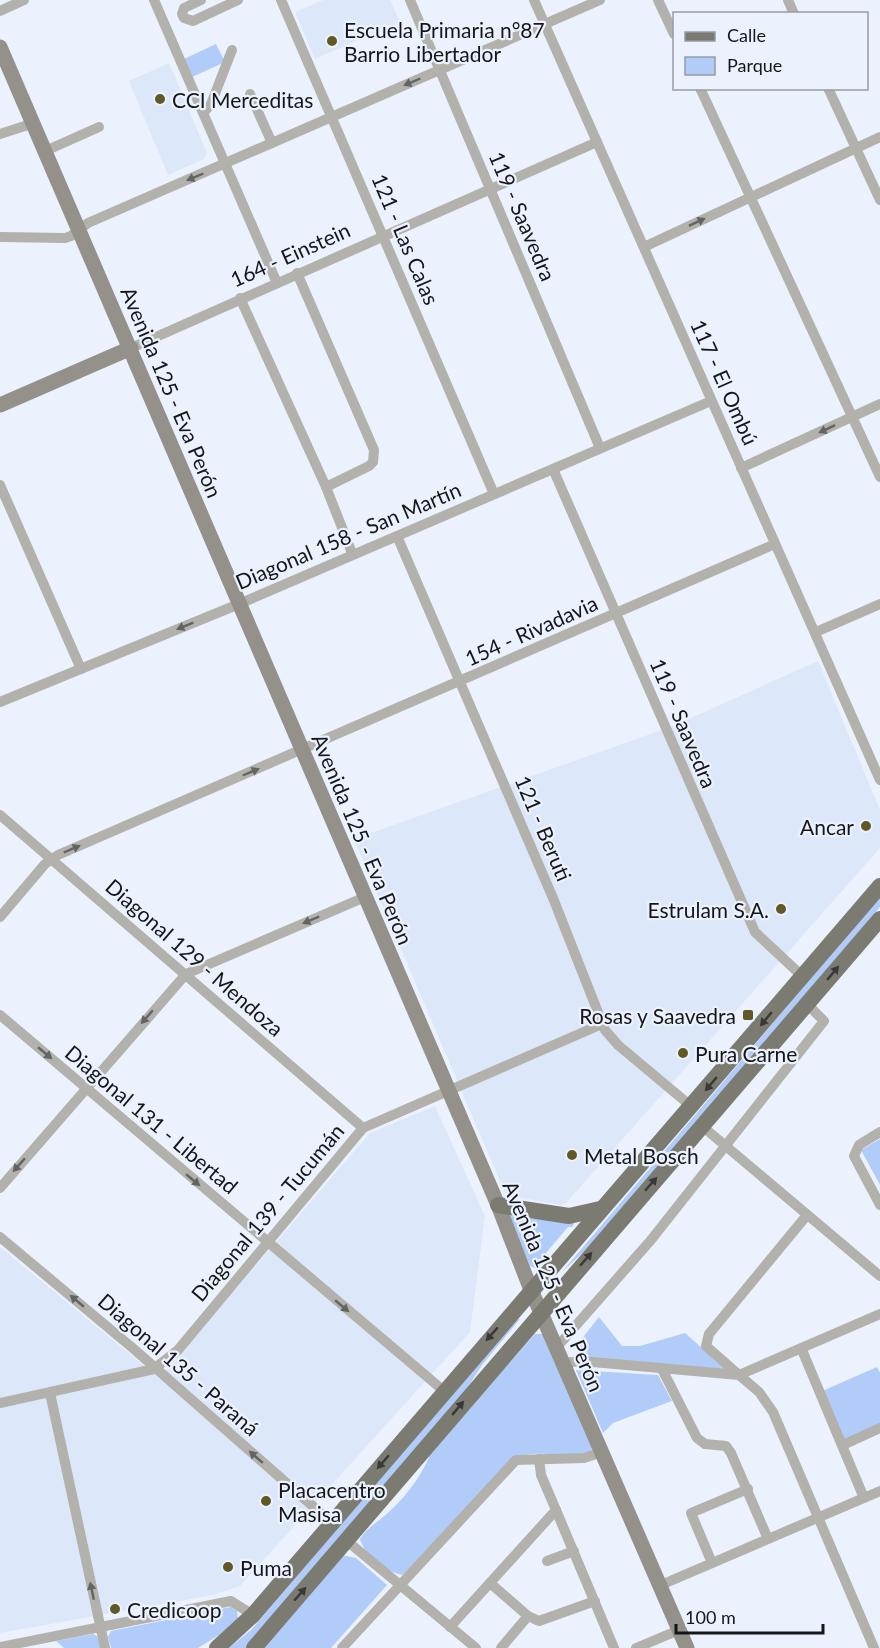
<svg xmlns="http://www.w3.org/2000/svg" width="880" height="1648" viewBox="0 0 880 1648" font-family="Lato,sans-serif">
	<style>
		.built { fill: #dce7f9 }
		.green { fill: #b2ccf9 }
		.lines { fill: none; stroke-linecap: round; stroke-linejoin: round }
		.street { stroke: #b2b1ac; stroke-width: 10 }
		.secondary { stroke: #93918a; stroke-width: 15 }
		.primary { stroke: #7c7b71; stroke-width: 16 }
		.oneway { fill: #636463 }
		.oneway2 { fill: #383938 }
		.poi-dot { fill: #615925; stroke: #ecf2fd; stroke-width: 2 }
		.labels { text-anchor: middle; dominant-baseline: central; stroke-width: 4.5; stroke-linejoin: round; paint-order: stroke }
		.poi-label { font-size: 21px; fill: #14161a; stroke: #ecf2fd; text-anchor: start }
		.street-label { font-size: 21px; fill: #14161a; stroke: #ecf2fd }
	</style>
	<rect width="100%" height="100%" fill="#ecf2fd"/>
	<g class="built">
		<polygon points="323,0 390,0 400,22 315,59 295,12"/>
		<polygon points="169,63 207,153 204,159 168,175 129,81"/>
		<polygon points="818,661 880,810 880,848 567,1202 560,1205 506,1195 354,839 673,726"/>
		<polygon points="435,1106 485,1216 470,1332 240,1586 213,1595 0,1633 0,1247 159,1378 370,1133"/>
	</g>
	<g class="green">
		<polygon points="216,44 225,62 192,77 184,59"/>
		<polygon points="880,897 880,907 598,1238 561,1273"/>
		<polygon points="880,1139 880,1185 861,1150"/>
		<polygon points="510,1213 572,1221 574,1224 572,1227 568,1227 540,1260 540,1265 537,1269 530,1266 508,1216"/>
		<polygon points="599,1317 622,1346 640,1346 685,1333 727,1370 575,1357 584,1336"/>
		<polygon points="520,1319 482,1365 466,1390 247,1648 229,1648 252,1629 515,1320"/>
		<path d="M535,1334H546L593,1449C568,1464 535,1444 511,1461L418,1563L402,1575C387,1572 364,1555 360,1539C368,1526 379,1522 390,1511C408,1494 423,1474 432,1450Z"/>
		<polygon points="877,1367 880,1373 880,1428 843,1445 820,1392"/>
		<polygon points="576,1370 658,1375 672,1401 613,1423 603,1433"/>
		<polygon points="342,1555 356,1558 387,1585 331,1648 264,1648"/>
		<polygon points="231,1607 237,1611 238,1619 219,1635 198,1648 111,1648 108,1637 111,1631"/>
		<polygon points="93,1634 97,1636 101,1648 64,1648 56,1641"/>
	</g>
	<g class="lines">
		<g class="street">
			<polyline points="154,0 277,283"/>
			<polyline points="201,0 184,8 182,14 184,18 193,21 238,0"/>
			<polyline points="281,0 494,494"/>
			<polyline points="410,0 600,448"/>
			<polyline points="534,0 880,780"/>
			<polyline points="658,0 674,34"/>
			<polyline points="788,0 794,14"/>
			<polyline points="0,11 24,0"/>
			<polyline points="700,88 880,477"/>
			<polyline points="828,88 880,200"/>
			<polyline points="250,94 272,143"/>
			<polyline points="204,112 211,104 232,50"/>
			<polyline points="0,134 31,124"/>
			<polyline points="43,152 99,127"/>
			<polyline points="0,237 65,238 71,236 88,223 600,0"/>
			<polyline points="644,247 880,137"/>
			<polyline points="297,273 374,450 373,462 369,466 326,487"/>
			<polyline points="240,298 326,487 352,553"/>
			<polyline points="131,348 597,142"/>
			<polyline points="741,468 880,404"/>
			<polyline points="553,469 755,932 802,976"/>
			<polyline points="0,485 81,669"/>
			<polyline points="397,536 553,898 605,1030 618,1045 692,1107"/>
			<polyline points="816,632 880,604"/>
			<polyline points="0,702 239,604 711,401"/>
			<polyline points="0,815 363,1128"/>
			<polyline points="0,917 45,864 58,855 775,544"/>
			<polyline points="0,1015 444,1391"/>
			<polyline points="702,1126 880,1276"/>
			<polyline points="880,1132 859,1145 854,1156 880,1205"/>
			<polyline points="0,1188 186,974 365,897"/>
			<polyline points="807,1215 709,1334 706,1346 739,1375 880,1314"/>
			<polyline points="0,1237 135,1350 332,1523"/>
			<polyline points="557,1347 651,1240 824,1021 807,1004"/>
			<polyline points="802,1350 864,1498"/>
			<polyline points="563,1363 581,1361 739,1375 759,1392 773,1412 874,1648"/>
			<polyline points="662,1369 697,1438 705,1444 726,1446 731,1453 768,1539"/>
			<polyline points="50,1393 105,1648"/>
			<polyline points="0,1403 154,1369 178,1350 363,1128 602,1024"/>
			<polyline points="843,1445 880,1428"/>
			<polyline points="556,1510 614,1648"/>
			<polyline points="347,1541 476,1648"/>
			<polyline points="547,1561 574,1551"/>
			<polyline points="712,1563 691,1513 748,1489"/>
			<polyline points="490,1583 528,1616 539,1621 595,1601"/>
			<polyline points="661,1585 880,1491"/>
			<polyline points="450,1627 556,1510 541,1475 539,1459"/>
			<polyline points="0,1647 231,1601 253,1615"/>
			<polyline points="342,1648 516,1460 584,1458 602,1452"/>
			<polyline points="501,1648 528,1616"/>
			<polyline points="636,1648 679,1630"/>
		</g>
		<g class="secondary">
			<polyline points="0,47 498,1205 531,1290 687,1648"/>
			<polyline points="0,405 131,348"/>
		</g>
		<g class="primary">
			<polyline points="498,1205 569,1216 600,1209"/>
			<polyline points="217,1648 253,1615 880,886"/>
			<polyline points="254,1648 880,919"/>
		</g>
	</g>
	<defs><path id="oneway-solid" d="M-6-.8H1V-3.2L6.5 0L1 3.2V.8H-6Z" transform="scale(1.5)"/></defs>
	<g class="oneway">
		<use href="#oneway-solid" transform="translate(412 82) rotate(157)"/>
		<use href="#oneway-solid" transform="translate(195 177) rotate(157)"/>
		<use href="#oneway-solid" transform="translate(697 222) rotate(-25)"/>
		<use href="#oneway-solid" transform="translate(827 429) rotate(155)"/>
		<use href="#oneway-solid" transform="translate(185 626) rotate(158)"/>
		<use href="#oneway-solid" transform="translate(251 772) rotate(-23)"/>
		<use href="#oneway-solid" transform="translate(72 849) rotate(-23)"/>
		<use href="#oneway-solid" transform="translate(311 920) rotate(157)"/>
		<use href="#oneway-solid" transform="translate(147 1017) rotate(131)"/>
		<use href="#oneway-solid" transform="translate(45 1053) rotate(40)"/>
		<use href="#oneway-solid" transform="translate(19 1165) rotate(131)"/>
		<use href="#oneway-solid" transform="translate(193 1180) rotate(40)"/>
		<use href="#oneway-solid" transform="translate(77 1301) rotate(-140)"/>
		<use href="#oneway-solid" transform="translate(342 1306) rotate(40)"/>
		<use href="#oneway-solid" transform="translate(256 1457) rotate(-139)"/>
		<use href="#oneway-solid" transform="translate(92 1591) rotate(-102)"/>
	</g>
	<g class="oneway2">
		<use href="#oneway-solid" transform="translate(833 973) rotate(-50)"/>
		<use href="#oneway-solid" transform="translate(766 1019) rotate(130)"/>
		<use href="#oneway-solid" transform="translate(711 1084) rotate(130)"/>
		<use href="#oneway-solid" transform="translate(651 1184) rotate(-49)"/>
		<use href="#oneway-solid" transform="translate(586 1259) rotate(-49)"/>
		<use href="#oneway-solid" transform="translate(492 1334) rotate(131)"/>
		<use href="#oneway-solid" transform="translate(458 1408) rotate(-50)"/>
		<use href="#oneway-solid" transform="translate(383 1462) rotate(131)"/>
		<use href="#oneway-solid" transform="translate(300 1594) rotate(-49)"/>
	</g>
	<g class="poi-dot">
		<circle cx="332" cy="41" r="6"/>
		<circle cx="160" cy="99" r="6"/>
		<circle cx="866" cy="826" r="6"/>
		<circle cx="781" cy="909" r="6"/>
		<rect x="742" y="1009" width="12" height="12" rx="3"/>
		<circle cx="683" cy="1053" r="6"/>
		<circle cx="572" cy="1155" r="6"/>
		<circle cx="266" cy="1501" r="6"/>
		<circle cx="228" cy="1567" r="6"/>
		<circle cx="115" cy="1609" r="6"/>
	</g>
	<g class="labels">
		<g class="poi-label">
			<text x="344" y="29">Escuela Primaria n°87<tspan x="344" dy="24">Barrio Libertador</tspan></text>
			<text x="172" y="99">CCI Merceditas</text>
			<text x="854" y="826" text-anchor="end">Ancar</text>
			<text x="769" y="909" text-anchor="end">Estrulam S.A.</text>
			<text x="736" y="1015" text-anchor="end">Rosas y Saavedra</text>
			<text x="695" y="1053">Pura Carne</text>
			<text x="584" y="1155">Metal Bosch</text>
			<text x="278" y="1489">Placacentro<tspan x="278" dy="24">Masisa</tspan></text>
			<text x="240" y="1567">Puma</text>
			<text x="127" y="1609">Credicoop</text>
		</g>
		<g class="street-label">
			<text transform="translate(523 216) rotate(67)">119 - Saavedra</text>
			<text transform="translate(406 239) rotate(67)">121 - Las Calas</text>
			<text transform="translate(290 254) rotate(-24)">164 - Einstein</text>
			<text transform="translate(725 382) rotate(66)">117 - El Ombú</text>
			<text transform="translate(172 392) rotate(67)">Avenida 125 - Eva Perón</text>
			<text transform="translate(348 535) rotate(-23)">Diagonal 158 - San Martín</text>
			<text transform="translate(531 630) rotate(-24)">154 - Rivadavia</text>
			<text transform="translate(684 723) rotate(67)">119 - Saavedra</text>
			<text transform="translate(544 828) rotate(67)">121 - Beruti</text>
			<text transform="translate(363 839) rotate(67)">Avenida 125 - Eva Perón</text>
			<text transform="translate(195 957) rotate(41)">Diagonal 129 - Mendoza</text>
			<text transform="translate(152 1119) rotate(40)">Diagonal 131 - Libertad</text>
			<text transform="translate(267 1212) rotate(-50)">Diagonal 139 - Tucumán</text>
			<text transform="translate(554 1286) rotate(67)">Avenida 125 - Eva Perón</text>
			<text transform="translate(179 1364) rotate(41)">Diagonal 135 - Paraná</text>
		</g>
	</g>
	<rect x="673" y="12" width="195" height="78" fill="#ecf2fd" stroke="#969aa2" stroke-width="1.5"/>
	<rect x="685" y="32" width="30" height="9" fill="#7c7b71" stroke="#969aa2" stroke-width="1.5"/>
	<text x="727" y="42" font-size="18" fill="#14161a">Calle</text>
	<rect x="685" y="57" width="30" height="18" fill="#b2ccf9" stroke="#969aa2" stroke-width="1.5"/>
	<text x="727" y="72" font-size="18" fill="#14161a">Parque</text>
	<path d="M676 1624v9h147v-9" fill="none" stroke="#14161a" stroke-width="3"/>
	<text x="685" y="1624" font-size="18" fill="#14161a" stroke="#ecf2fd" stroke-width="4.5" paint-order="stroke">100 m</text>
</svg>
